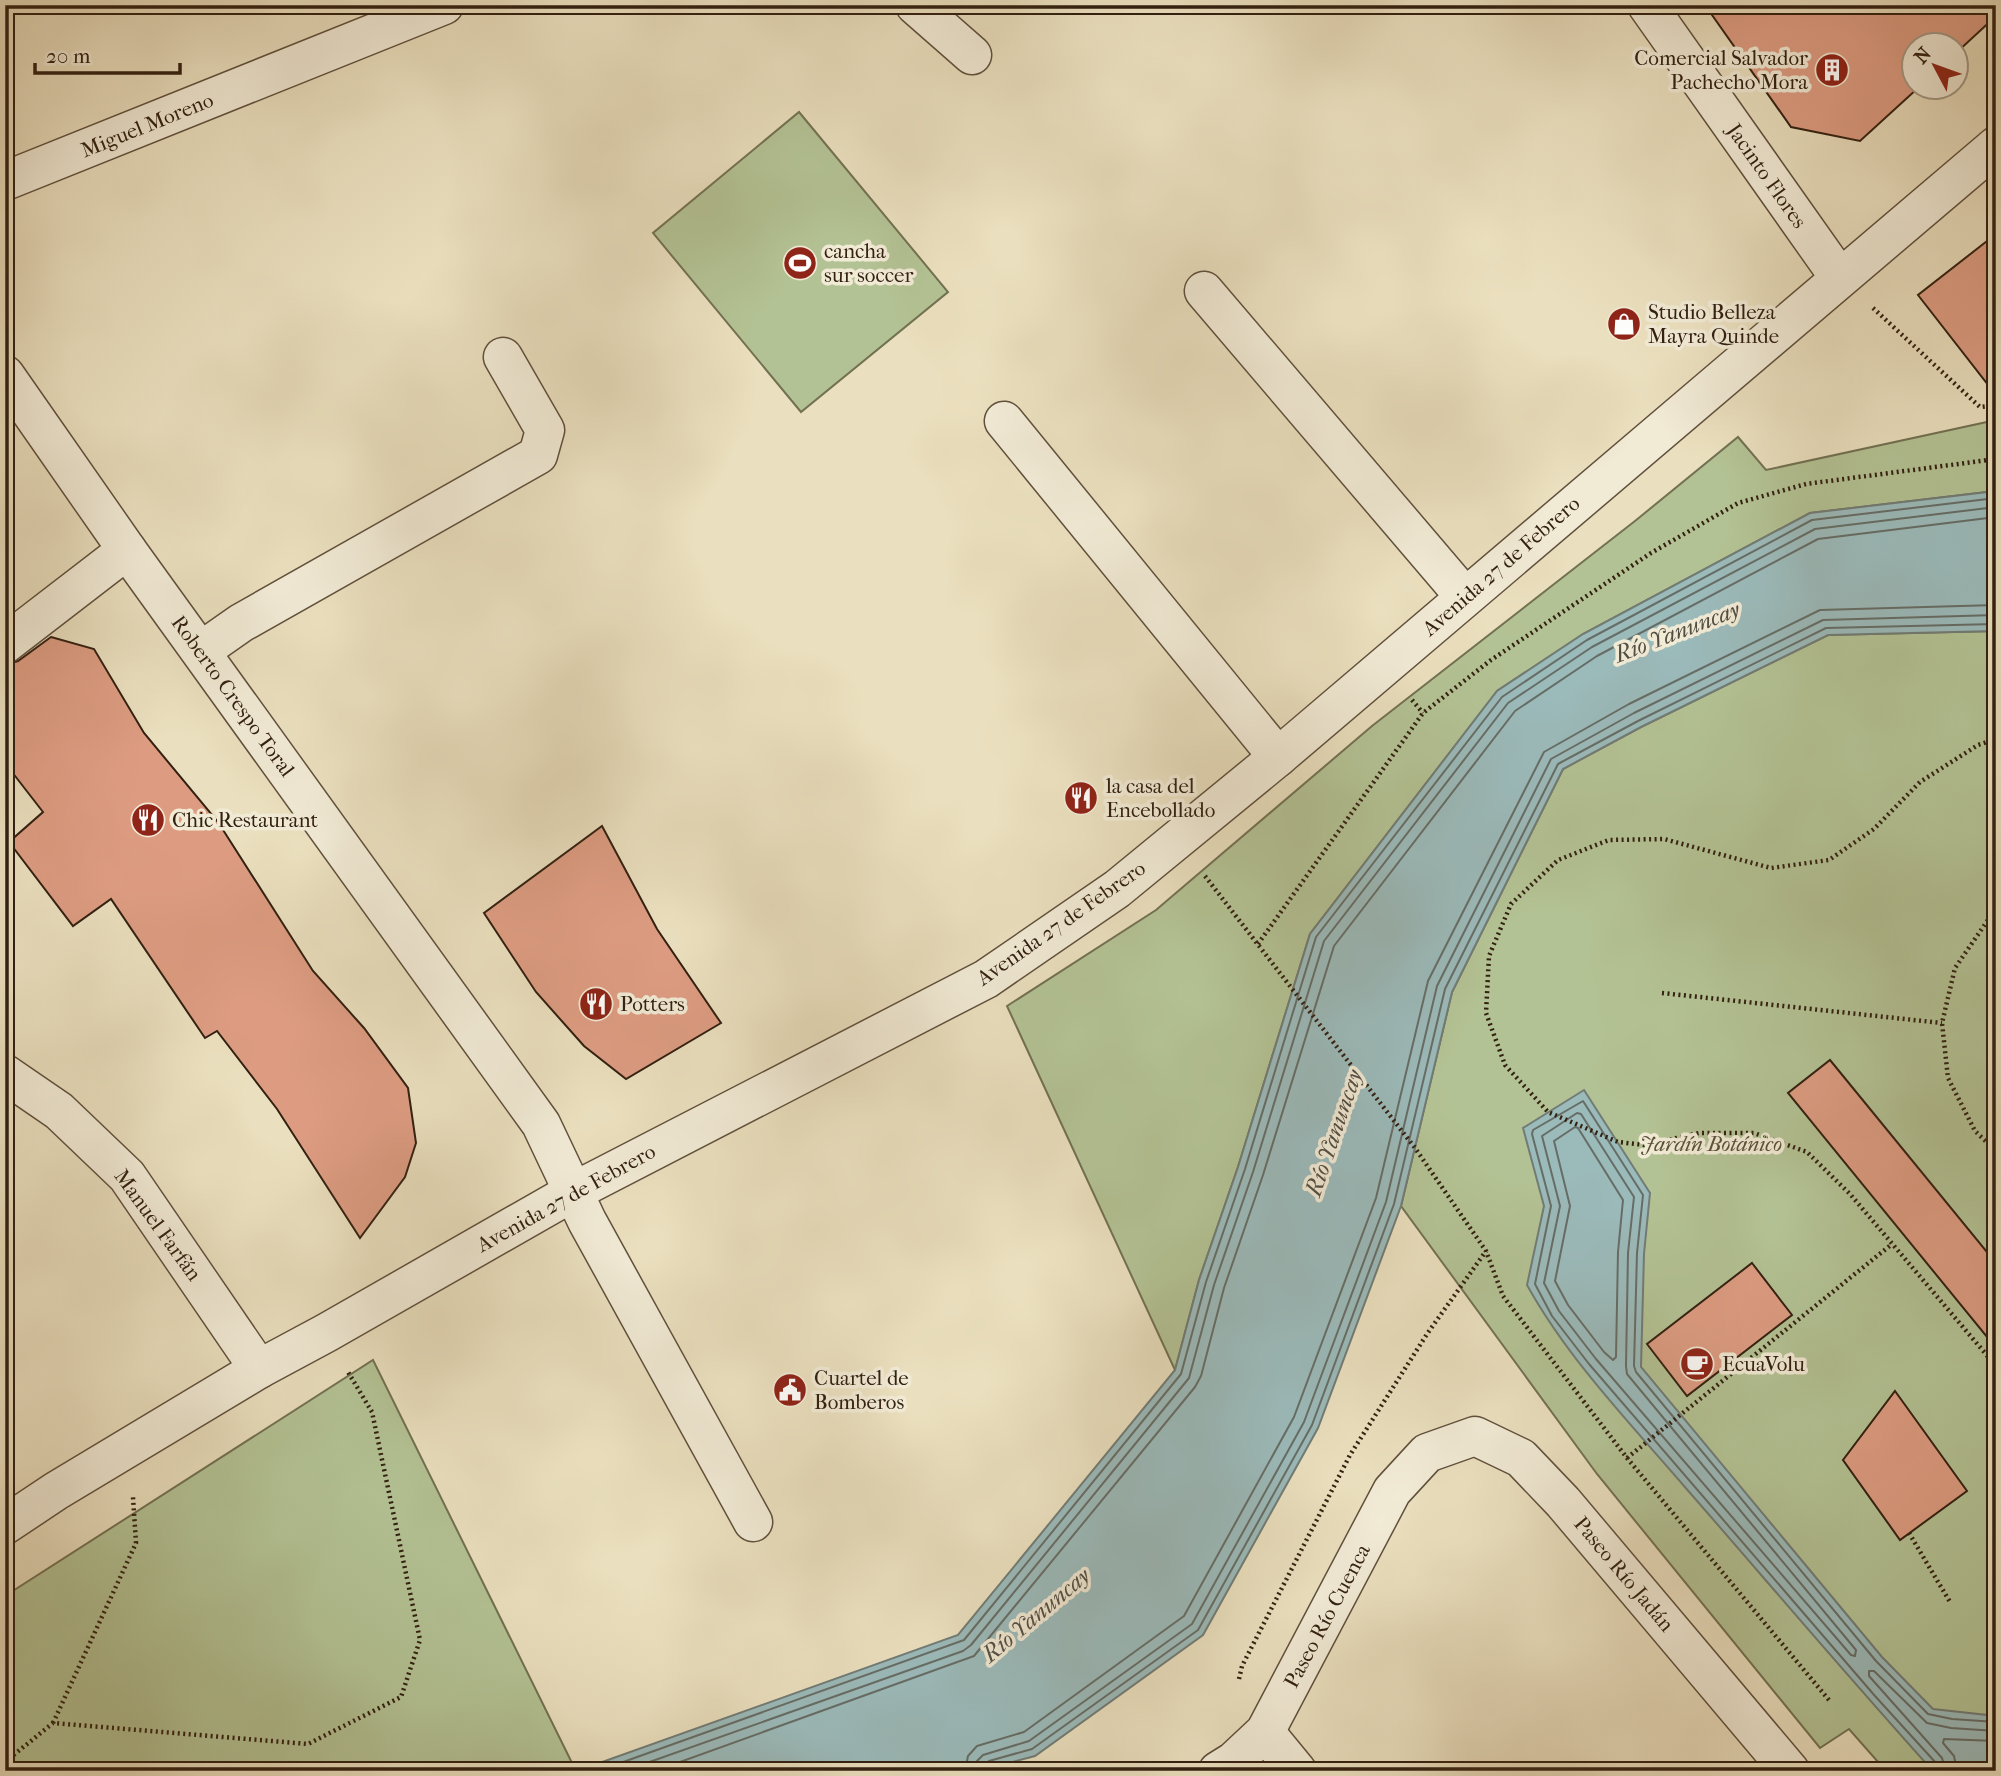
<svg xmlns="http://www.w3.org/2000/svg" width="2001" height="1776" viewBox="0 0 2001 1776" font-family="'IM FELL French Canon',serif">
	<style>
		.green { fill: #b3c294; stroke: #727152; stroke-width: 2 }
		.water { fill: #9bbaba; stroke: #717c76; stroke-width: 2 }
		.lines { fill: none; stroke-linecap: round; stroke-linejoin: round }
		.shore { stroke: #666d66; stroke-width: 2 }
		.building { fill: #dd9c82; stroke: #322011; stroke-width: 2 }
		.minor-casing { stroke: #60503c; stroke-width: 41 }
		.path { stroke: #322011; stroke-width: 4.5; stroke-dasharray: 2 3.5; stroke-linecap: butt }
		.minor { stroke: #f1ead5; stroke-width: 38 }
		.labels { text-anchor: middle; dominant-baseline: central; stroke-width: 7; stroke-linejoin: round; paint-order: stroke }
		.poi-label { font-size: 21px; fill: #322011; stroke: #f1ead5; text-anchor: start }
		.street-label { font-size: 21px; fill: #322011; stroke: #f1ead5 }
		.park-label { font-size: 21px; font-style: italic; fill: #595138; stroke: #f1ead5 }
		.water-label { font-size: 23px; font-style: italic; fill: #524e44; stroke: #f1ead5 }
	</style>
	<rect width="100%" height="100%" fill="#eadfbe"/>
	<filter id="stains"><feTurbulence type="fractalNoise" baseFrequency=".00286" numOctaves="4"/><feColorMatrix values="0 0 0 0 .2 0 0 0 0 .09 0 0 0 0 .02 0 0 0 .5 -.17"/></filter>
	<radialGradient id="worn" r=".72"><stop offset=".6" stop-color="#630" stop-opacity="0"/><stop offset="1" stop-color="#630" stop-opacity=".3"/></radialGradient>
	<g class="green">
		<polygon points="799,112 948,292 801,412 653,233"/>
		<polygon points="1996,420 1996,491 1810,513 1583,634 1497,691 1491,699 1310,934 1238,1167 1199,1280 1175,1370 1007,1006 1156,910 1372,726 1635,521 1738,437 1766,470"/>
		<polygon points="1996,631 1996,1771 1886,1771 1849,1729 1820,1748 1597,1474 1401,1206 1452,992 1563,769 1641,727 1828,635"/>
		<polygon points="373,1360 576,1771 5,1771 5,1596"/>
	</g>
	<g class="water">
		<polygon points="1996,491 1996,631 1828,635 1641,727 1563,769 1452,992 1401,1206 1318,1428 1203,1635 1035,1756 979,1771 577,1771 958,1635 1175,1370 1199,1280 1238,1167 1310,934 1497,691 1583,634 1810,513"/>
		<path d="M1584,1090L1650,1193L1644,1254L1641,1367L1882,1657L1933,1709L1996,1716V1771H1933C1848,1677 1767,1581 1684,1486C1629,1422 1568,1359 1527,1285L1544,1206L1523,1128Z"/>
	</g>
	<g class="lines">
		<g class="shore">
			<polygon points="1577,1113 1581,1114 1634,1197 1628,1253 1626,1366 1627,1374 1856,1650 1855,1656 1851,1655 1596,1359 1559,1311 1544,1283 1560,1206 1542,1136"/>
			<polygon points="1575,1127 1578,1128 1623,1200 1618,1252 1616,1357 1613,1360 1604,1352 1568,1305 1555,1281 1570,1206 1554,1141"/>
			<polyline points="598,1771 964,1640 1181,1374 1206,1282 1245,1169 1316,937 1502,697 1587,640 1812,520 1996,498"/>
			<polyline points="624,1771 963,1651 971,1645 1189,1378 1214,1285 1253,1172 1324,941 1508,703 1592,647 1815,529 1996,507"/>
			<polyline points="655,1771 974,1656 1195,1387 1201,1376 1224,1288 1263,1175 1334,946 1515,711 1597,656 1818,539 1996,517"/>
			<polyline points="965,1771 968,1756 977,1746 1024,1732 1184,1616 1294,1417 1376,1198 1428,981 1544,752 1629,704 1820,610 1996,605"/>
			<polyline points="975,1771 977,1761 983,1755 1029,1741 1192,1624 1304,1422 1386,1202 1437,986 1551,759 1634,713 1823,620 1996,615"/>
			<polyline points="984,1771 985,1765 989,1761 1032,1749 1198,1630 1312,1425 1394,1204 1445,989 1558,764 1638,721 1826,628 1996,624"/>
			<polyline points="1938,1771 1936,1763 1875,1696 1589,1364 1552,1316 1535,1284 1551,1206 1532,1134 1533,1130 1583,1101 1643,1195 1637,1253 1634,1366 1636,1372 1876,1661 1928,1714 1952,1719 1996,1722"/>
			<polyline points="1946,1771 1942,1758 1869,1676 1869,1671 1874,1671 1927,1723 1951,1728 1996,1731"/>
			<polyline points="1957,1771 1954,1756 1943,1743 1944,1739 1996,1741"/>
		</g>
	</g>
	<g class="building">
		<polygon points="1705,5 1996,5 1996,16 1956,53 1956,46 1914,46 1914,88 1918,88 1860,141 1791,127"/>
		<polygon points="1996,234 1996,395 1918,295"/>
		<polygon points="51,637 94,649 144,733 218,822 313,971 364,1028 408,1088 416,1143 405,1177 360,1238 277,1109 217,1031 205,1038 111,899 73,926 9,842 43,812 5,763 5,665 18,661"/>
		<polygon points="602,826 657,929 721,1023 626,1079 584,1046 536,992 484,913"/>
		<polygon points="1830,1060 1996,1263 1996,1348 1788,1093"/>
		<polygon points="1752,1263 1792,1315 1687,1396 1647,1344"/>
		<polygon points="1895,1391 1967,1491 1900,1540 1843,1460"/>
	</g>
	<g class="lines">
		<g class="minor-casing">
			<g id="minor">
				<polyline points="915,5 972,55"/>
				<polyline points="1647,5 1839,277"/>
				<polyline points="5,181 444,5"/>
				<polyline points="1204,291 1465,597"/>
				<polyline points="5,375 127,550 541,1124 587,1221 753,1522"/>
				<polyline points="1004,421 1278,757"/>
				<polyline points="5,644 127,550"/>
				<polyline points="201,651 241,623 538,455 545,430 503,357"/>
				<polyline points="5,1074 59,1111 127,1176 259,1369"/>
				<polyline points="5,1525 56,1491 259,1369 326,1333 573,1192 986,979 1117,889 1278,757 1996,146"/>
				<polyline points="1265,1732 1297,1771"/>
				<polyline points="1218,1771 1234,1761 1265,1732 1392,1491 1427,1453 1475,1436 1521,1458 1563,1502 1790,1771"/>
			</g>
		</g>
		<g class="path">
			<polyline points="1873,308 1980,407 1996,405"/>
			<polyline points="1412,700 1423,713"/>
			<polyline points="1996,739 1978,745 1920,782 1874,829 1829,860 1771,868 1664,839 1609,840 1558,860 1511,904 1489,956 1486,1013 1505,1065 1548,1112 1618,1142 1645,1145 1699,1133 1754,1133 1807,1152 1850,1194 1996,1366"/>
			<polyline points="1205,876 1415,1148 1486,1251 1503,1296 1627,1458 1829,1700"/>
			<polyline points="1996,913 1990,917 1955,968 1942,1023 1948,1078 1975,1131 1996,1151"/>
			<polyline points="1258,944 1423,713 1491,660 1651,553 1738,503 1806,484 1996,459"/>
			<polyline points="1662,993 1942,1023"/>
			<polyline points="1627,1458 1892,1244"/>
			<polyline points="1909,1533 1950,1602"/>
			<polyline points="1239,1679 1242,1666 1350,1455 1427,1334 1486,1251"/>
			<polyline points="53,1723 136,1543 133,1497"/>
			<polyline points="5,1762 53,1723 308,1744 401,1697 420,1640 372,1412 348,1372"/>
		</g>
		<use href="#minor" class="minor"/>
	</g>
	<defs>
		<g id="building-disc" transform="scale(1.75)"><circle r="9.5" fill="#8f2418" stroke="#f1ead5"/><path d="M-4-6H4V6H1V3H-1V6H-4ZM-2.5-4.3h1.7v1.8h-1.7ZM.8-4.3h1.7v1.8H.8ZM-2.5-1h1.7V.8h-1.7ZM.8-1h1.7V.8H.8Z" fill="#fff"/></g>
		<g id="stadium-disc" transform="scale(1.75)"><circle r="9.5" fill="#8f2418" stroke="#f1ead5"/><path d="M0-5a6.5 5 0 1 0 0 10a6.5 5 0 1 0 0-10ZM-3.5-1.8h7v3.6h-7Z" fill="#fff"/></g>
		<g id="shop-disc" transform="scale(1.75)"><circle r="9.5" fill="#8f2418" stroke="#f1ead5"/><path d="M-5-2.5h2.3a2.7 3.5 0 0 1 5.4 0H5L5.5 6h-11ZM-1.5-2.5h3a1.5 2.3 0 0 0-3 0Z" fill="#fff"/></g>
		<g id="restaurant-disc" transform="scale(1.75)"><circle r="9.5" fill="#8f2418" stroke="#f1ead5"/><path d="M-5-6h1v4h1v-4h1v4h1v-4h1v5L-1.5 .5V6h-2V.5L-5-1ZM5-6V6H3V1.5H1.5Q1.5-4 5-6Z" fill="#fff"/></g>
		<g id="cafe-disc" transform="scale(1.75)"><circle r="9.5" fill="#8f2418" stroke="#f1ead5"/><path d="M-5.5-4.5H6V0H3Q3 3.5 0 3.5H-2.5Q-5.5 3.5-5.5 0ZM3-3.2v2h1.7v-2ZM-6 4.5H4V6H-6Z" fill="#fff"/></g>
		<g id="civic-disc" transform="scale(1.75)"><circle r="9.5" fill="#8f2418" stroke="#f1ead5"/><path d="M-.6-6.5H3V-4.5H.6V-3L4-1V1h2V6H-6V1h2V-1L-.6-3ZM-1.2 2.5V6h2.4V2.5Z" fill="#fff"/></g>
	</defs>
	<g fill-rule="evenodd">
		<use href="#building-disc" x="1832" y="70"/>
		<use href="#stadium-disc" x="800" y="263"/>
		<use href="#shop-disc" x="1624" y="324"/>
		<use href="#restaurant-disc" x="1081" y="798"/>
		<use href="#restaurant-disc" x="148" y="820"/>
		<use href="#restaurant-disc" x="596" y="1004"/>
		<use href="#cafe-disc" x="1697" y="1364"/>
		<use href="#civic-disc" x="790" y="1390"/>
	</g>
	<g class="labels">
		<g class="poi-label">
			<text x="1808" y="58" text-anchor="end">Comercial Salvador<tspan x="1808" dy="24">Pachecho Mora</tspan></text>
			<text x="824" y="251">cancha<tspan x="824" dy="24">sur soccer</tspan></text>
			<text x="1648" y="312">Studio Belleza<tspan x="1648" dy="24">Mayra Quinde</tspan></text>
			<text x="1106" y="786">la casa del<tspan x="1106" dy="24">Encebollado</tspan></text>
			<text x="172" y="820">Chic Restaurant</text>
			<text x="620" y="1004">Potters</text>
			<text x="1722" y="1364">EcuaVolu</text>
			<text x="814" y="1378">Cuartel de<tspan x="814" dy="24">Bomberos</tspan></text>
		</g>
		<g class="street-label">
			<text transform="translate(147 125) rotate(-22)">Miguel Moreno</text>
			<text transform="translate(1767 176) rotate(55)">Jacinto Flores</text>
			<text transform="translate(1501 566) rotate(-41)">Avenida 27 de Febrero</text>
			<text transform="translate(233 696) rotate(54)">Roberto Crespo Toral</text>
			<text transform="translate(1061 923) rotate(-35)">Avenida 27 de Febrero</text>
			<text transform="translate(566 1198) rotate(-29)">Avenida 27 de Febrero</text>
			<text transform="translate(158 1225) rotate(54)">Manuel Farfán</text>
			<text transform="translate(1624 1574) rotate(50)">Paseo Río Jadán</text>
			<text transform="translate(1327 1616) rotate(-62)">Paseo Río Cuenca</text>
		</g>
		<g class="park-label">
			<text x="1711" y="1144">Jardín Botánico</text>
		</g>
		<g class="water-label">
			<text transform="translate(1677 632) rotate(-21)">Río Yanuncay</text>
			<text transform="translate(1334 1133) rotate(-71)">Río Yanuncay</text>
			<text transform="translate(1036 1615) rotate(-40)">Río Yanuncay</text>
		</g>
	</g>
	<rect width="2001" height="1776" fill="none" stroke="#eadfbe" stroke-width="28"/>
	<rect x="7" y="7" width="1987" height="1762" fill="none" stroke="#322011" stroke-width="3.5"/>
	<rect x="14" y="14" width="1973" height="1748" fill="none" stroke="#322011" stroke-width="2"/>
	<g transform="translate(1935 66) rotate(311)"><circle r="33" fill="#f1ead5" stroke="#a59987" stroke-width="2"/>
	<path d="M0-5L12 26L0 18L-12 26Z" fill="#8f2418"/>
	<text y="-10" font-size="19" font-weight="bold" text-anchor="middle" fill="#322011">N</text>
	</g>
	<path d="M35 63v10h145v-10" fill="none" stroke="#322011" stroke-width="3.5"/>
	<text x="46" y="63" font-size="21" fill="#322011" stroke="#f1ead5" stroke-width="5" paint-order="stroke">20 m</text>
	<rect width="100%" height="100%" filter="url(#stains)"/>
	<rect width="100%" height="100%" fill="url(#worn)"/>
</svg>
